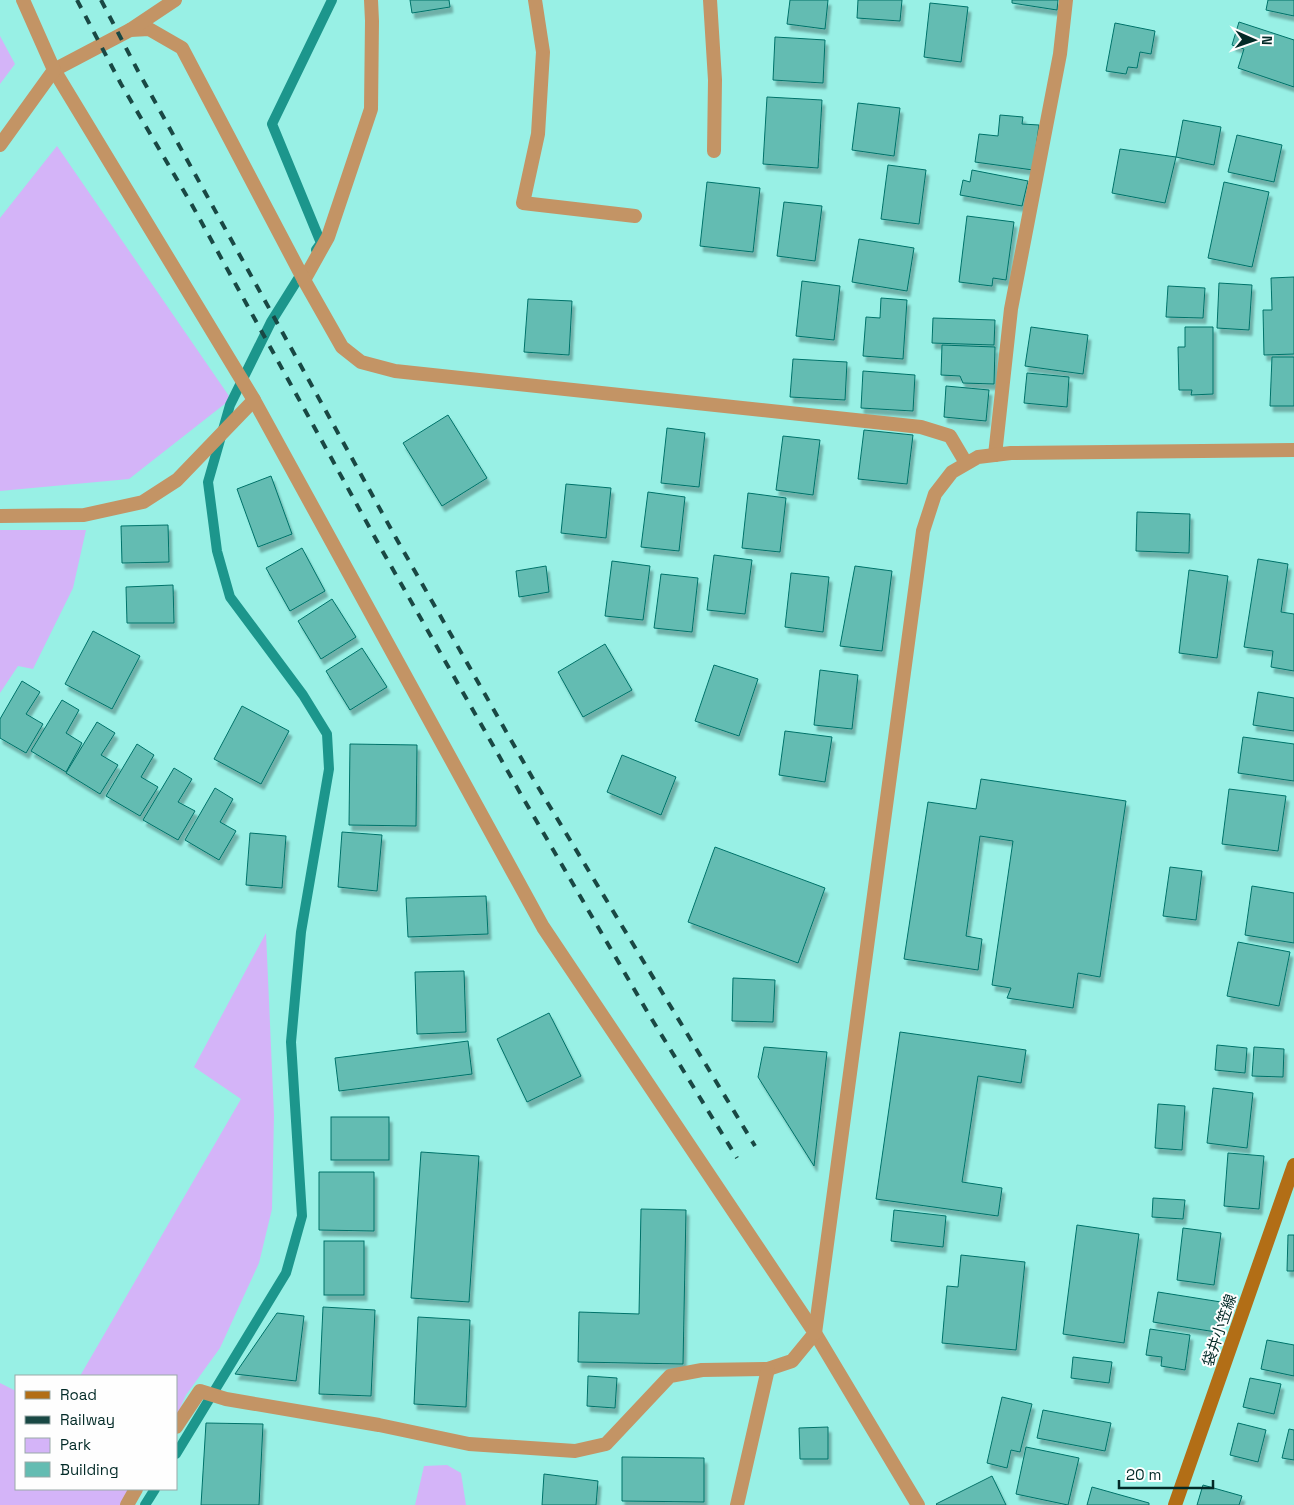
<svg xmlns="http://www.w3.org/2000/svg" width="1294" height="1505" viewBox="0 0 1294 1505" font-family="'Space Grotesk','Noto Sans JP',sans-serif">
	<style>
		.green { fill: #d4b4f8 }
		.lines { fill: none; stroke-linecap: round; stroke-linejoin: round }
		.stream { stroke: #1c968c; stroke-width: 10 }
		.building { fill: #64bcb2; stroke: #017269; filter: url(#shadow) }
		.minor { stroke: #c39465; stroke-width: 14 }
		.tertiary { stroke: #c39465; stroke-width: 14 }
		.secondary { stroke: #b26e16; stroke-width: 14 }
		.rail { stroke: #194844; stroke-width: 4; stroke-dasharray: 9 9; stroke-linecap: butt }
		.labels { text-anchor: middle; dominant-baseline: central; stroke-width: 4; stroke-linejoin: round; paint-order: stroke }
		.street-label { font-size: 15px; fill: #022a27; stroke: #fefefe }
	</style>
	<defs>
		<filter id="shadow"><feDropShadow dx="3" dy="5.5" stdDeviation="1" flood-color="#0004"/></filter>
	</defs>
	<rect width="100%" height="100%" fill="#98f0e5"/>
	<g class="green">
		<polygon points="0,36 15,64 0,84"/>
		<polygon points="57,146 231,399 129,479 0,491 0,218"/>
		<polygon points="0,530 86,530 73,588 33,669 18,666 0,693"/>
		<polygon points="266,933 274,1115 272,1209 259,1263 220,1348 186,1395 176,1417 176,1376 80,1376 241,1099 194,1067"/>
		<polygon points="0,1383 16,1391 16,1489 139,1489 131,1505 0,1505"/>
		<polygon points="447,1465 461,1473 466,1505 415,1505 424,1466"/>
	</g>
	<g class="lines">
		<g class="stream">
			<polyline points="316,250 321,243 272,124 332,0"/>
			<polyline points="176,1454 286,1273 302,1216 291,1042 301,932 329,769 327,734 303,695 230,597 217,551 208,482 230,405 271,322 303,271"/>
			<polyline points="145,1505 155,1489"/>
		</g>
	</g>
	<g class="building">
		<polygon points="410,0 449,0 450,7 412,13"/>
		<polygon points="790,0 828,0 825,29 787,24"/>
		<polygon points="858,0 902,0 900,21 857,18"/>
		<polygon points="1012,0 1058,0 1057,10 1012,3"/>
		<polygon points="1268,0 1294,0 1294,16 1266,10"/>
		<polygon points="930,3 968,7 961,62 924,57"/>
		<polygon points="1239,22 1294,40 1294,87 1238,68 1244,49 1232,45"/>
		<polygon points="1115,23 1155,31 1151,54 1140,52 1137,68 1128,67 1126,74 1106,71"/>
		<polygon points="775,37 825,40 823,83 773,80"/>
		<polygon points="767,97 822,100 818,168 763,164"/>
		<polygon points="858,103 900,108 894,156 852,150"/>
		<polygon points="1000,115 1023,117 1022,124 1039,125 1033,170 975,162 979,134 998,136"/>
		<polygon points="1183,120 1221,127 1214,165 1176,157"/>
		<polygon points="1237,135 1282,145 1274,182 1228,172"/>
		<polygon points="1120,149 1176,157 1165,203 1112,193"/>
		<polygon points="888,165 926,170 919,224 881,219"/>
		<polygon points="972,170 1028,181 1022,206 960,195 963,180 970,182"/>
		<polygon points="707,182 760,188 753,252 700,246"/>
		<polygon points="1224,182 1269,192 1252,267 1208,258"/>
		<polygon points="784,202 822,206 815,261 777,256"/>
		<polygon points="967,216 1014,222 1006,280 993,278 992,286 959,282"/>
		<polygon points="859,239 914,248 907,291 852,282"/>
		<polygon points="1294,277 1294,354 1264,355 1263,310 1272,310 1271,278"/>
		<polygon points="802,281 840,286 834,340 796,336"/>
		<polygon points="1219,283 1252,285 1249,330 1217,328"/>
		<polygon points="1168,286 1205,288 1203,318 1166,317"/>
		<polygon points="881,298 907,300 903,359 863,356 866,317 880,318"/>
		<polygon points="528,299 572,301 569,355 524,352"/>
		<polygon points="933,318 995,320 994,345 932,343"/>
		<polygon points="1031,327 1088,335 1083,374 1025,366"/>
		<polygon points="1185,327 1213,327 1213,394 1191,395 1192,390 1179,390 1178,347 1185,347"/>
		<polygon points="942,345 995,347 994,384 963,383 960,376 941,375"/>
		<polygon points="1272,357 1294,357 1294,406 1270,406"/>
		<polygon points="793,359 847,362 845,400 790,397"/>
		<polygon points="863,371 915,375 913,411 861,408"/>
		<polygon points="1027,373 1069,377 1067,407 1024,403"/>
		<polygon points="946,386 989,390 986,421 944,417"/>
		<polygon points="448,415 487,478 442,506 403,443"/>
		<polygon points="667,428 705,433 699,487 661,483"/>
		<polygon points="864,430 913,435 907,484 858,479"/>
		<polygon points="783,436 820,440 813,495 776,490"/>
		<polygon points="271,476 292,534 258,547 237,489"/>
		<polygon points="566,484 611,488 606,538 561,533"/>
		<polygon points="648,492 685,497 679,551 641,547"/>
		<polygon points="748,493 786,498 780,552 742,548"/>
		<polygon points="1137,512 1190,514 1189,553 1136,551"/>
		<polygon points="168,525 169,562 122,563 121,526"/>
		<polygon points="302,548 325,591 290,611 266,568"/>
		<polygon points="714,555 752,560 745,614 707,610"/>
		<polygon points="1258,559 1288,564 1281,612 1294,614 1294,671 1271,667 1273,651 1244,647"/>
		<polygon points="612,561 650,566 643,620 605,616"/>
		<polygon points="546,566 549,592 519,597 516,571"/>
		<polygon points="855,566 892,571 882,651 840,646"/>
		<polygon points="1189,570 1228,576 1217,658 1179,653"/>
		<polygon points="791,573 829,577 823,632 785,627"/>
		<polygon points="661,574 698,578 692,632 654,628"/>
		<polygon points="173,585 174,623 127,623 126,587"/>
		<polygon points="332,599 356,637 321,659 298,621"/>
		<polygon points="93,631 140,656 112,709 65,684"/>
		<polygon points="605,644 632,690 583,717 558,672"/>
		<polygon points="362,648 387,687 350,710 326,671"/>
		<polygon points="714,665 758,679 739,736 695,721"/>
		<polygon points="820,670 858,675 852,729 814,725"/>
		<polygon points="22,681 40,692 26,714 43,724 26,753 0,738 0,719"/>
		<polygon points="1258,692 1294,698 1294,731 1253,725"/>
		<polygon points="62,700 79,710 66,733 82,743 66,772 31,751"/>
		<polygon points="242,706 289,731 261,784 214,759"/>
		<polygon points="97,722 115,733 101,755 118,765 100,794 66,773"/>
		<polygon points="785,731 832,737 825,782 779,775"/>
		<polygon points="1243,737 1294,744 1294,781 1238,773"/>
		<polygon points="137,744 154,755 141,777 158,787 140,816 106,796"/>
		<polygon points="350,744 417,745 416,826 349,825"/>
		<polygon points="622,755 676,777 661,815 607,792"/>
		<polygon points="174,768 192,779 178,802 195,811 178,840 143,820"/>
		<polygon points="981,779 1126,801 1100,977 1078,973 1073,1008 1007,998 1011,988 992,985 1013,841 980,836 966,936 982,939 978,970 904,959 928,802 976,809"/>
		<polygon points="215,788 233,799 220,822 236,831 219,860 185,840"/>
		<polygon points="1229,789 1286,796 1278,851 1222,844"/>
		<polygon points="342,832 382,835 377,891 338,887"/>
		<polygon points="250,833 286,836 282,888 246,885"/>
		<polygon points="715,847 825,888 798,963 688,922"/>
		<polygon points="1170,867 1202,871 1196,920 1163,916"/>
		<polygon points="1252,886 1294,893 1294,943 1245,935"/>
		<polygon points="486,896 488,934 408,937 406,898"/>
		<polygon points="1238,942 1290,952 1279,1006 1227,996"/>
		<polygon points="464,971 466,1032 417,1034 415,972"/>
		<polygon points="733,978 775,980 773,1022 732,1021"/>
		<polygon points="549,1013 581,1076 527,1102 497,1039"/>
		<polygon points="900,1032 1026,1050 1021,1083 978,1076 962,1182 1002,1188 998,1216 876,1199"/>
		<polygon points="468,1041 472,1074 339,1091 335,1058"/>
		<polygon points="1217,1045 1247,1048 1245,1073 1215,1070"/>
		<polygon points="764,1047 827,1052 814,1166 758,1077"/>
		<polygon points="1254,1047 1284,1049 1283,1077 1252,1076"/>
		<polygon points="1213,1088 1253,1093 1247,1148 1207,1143"/>
		<polygon points="1158,1104 1185,1106 1182,1150 1155,1148"/>
		<rect x="331" y="1117" width="58" height="43"/>
		<polygon points="421,1152 479,1156 469,1302 411,1298"/>
		<polygon points="1228,1153 1264,1156 1259,1209 1224,1206"/>
		<polygon points="319,1172 374,1172 374,1231 319,1230"/>
		<polygon points="1153,1198 1185,1200 1183,1219 1152,1217"/>
		<polygon points="641,1209 686,1210 683,1364 578,1362 579,1312 639,1314"/>
		<polygon points="894,1210 946,1216 943,1247 891,1241"/>
		<polygon points="1077,1225 1139,1234 1124,1343 1063,1334"/>
		<polygon points="1183,1228 1221,1233 1214,1285 1177,1280"/>
		<polygon points="1288,1235 1294,1235 1294,1271 1287,1271"/>
		<rect x="324" y="1241" width="40" height="54"/>
		<polygon points="961,1255 1025,1262 1016,1350 942,1343 947,1286 958,1287"/>
		<polygon points="1158,1292 1221,1302 1216,1332 1153,1322"/>
		<polygon points="323,1307 375,1310 371,1396 319,1394"/>
		<polygon points="277,1313 304,1316 296,1381 235,1374"/>
		<polygon points="418,1317 470,1320 466,1407 414,1404"/>
		<polygon points="1150,1329 1190,1335 1185,1370 1161,1366 1162,1357 1146,1355"/>
		<polygon points="1267,1340 1294,1345 1294,1376 1261,1369"/>
		<polygon points="1073,1357 1112,1362 1109,1383 1071,1378"/>
		<polygon points="588,1376 617,1378 615,1408 587,1406"/>
		<polygon points="1250,1378 1281,1384 1274,1414 1243,1407"/>
		<polygon points="1002,1397 1032,1404 1020,1452 1011,1450 1007,1468 987,1463"/>
		<polygon points="1043,1410 1111,1423 1105,1451 1037,1438"/>
		<polygon points="206,1423 263,1424 259,1505 201,1505"/>
		<polygon points="1238,1423 1266,1430 1258,1462 1230,1455"/>
		<polygon points="828,1427 828,1459 800,1459 799,1428"/>
		<polygon points="1289,1429 1294,1430 1294,1460 1282,1458"/>
		<polygon points="1026,1447 1079,1458 1068,1505 1016,1494"/>
		<polygon points="622,1457 704,1458 704,1502 622,1501"/>
		<polygon points="544,1474 598,1481 596,1505 542,1505"/>
		<polygon points="992,1476 1006,1505 937,1505 936,1504"/>
		<polygon points="1203,1485 1242,1496 1239,1505 1197,1505"/>
		<polygon points="1092,1487 1149,1503 1149,1505 1087,1505"/>
	</g>
	<g class="lines">
		<g class="minor">
			<polyline points="535,0 543,52 538,134 523,203 635,216"/>
			<polyline points="710,0 715,80 714,151"/>
			<polyline points="304,280 328,237 371,109 372,21 371,0"/>
			<polyline points="995,455 1011,309 1060,54 1066,0"/>
			<polyline points="0,516 84,515 143,502 177,480 254,400"/>
			<polyline points="815,1333 918,1505"/>
			<polyline points="176,1427 200,1391 226,1399 379,1425 469,1444 575,1451 606,1444 670,1376 702,1370 768,1369 792,1361 815,1333 543,927 254,400 54,70 130,30 149,29 182,48 304,280 342,347 361,362 395,371 921,427 950,436 966,463"/>
			<polyline points="127,1505 136,1489"/>
			<polyline points="737,1505 768,1369"/>
		</g>
		<g class="tertiary">
			<polyline points="130,30 175,0"/>
			<polyline points="0,145 54,70 23,0"/>
			<polyline points="815,1333 923,531 935,494 952,472 978,457 1011,453 1294,450"/>
		</g>
		<polyline class="secondary" points="1175,1505 1294,1165"/>
		<g class="rail">
			<polyline points="77,0 121,84 192,205 383,552 519,791 648,1013 737,1158"/>
			<polyline points="101,0 138,71 396,538 532,777 755,1146"/>
		</g>
	</g>
	<g class="labels">
		<g class="street-label">
			<text transform="translate(1219 1330) rotate(-71)">袋井小笠線</text>
		</g>
	</g>
	<rect x="15" y="1375" width="162" height="115" fill="#fefefe" stroke="#99a9a8"/>
	<rect x="25" y="1391" width="25" height="8" fill="#b26e16" stroke="#99a9a8"/>
	<text x="60" y="1400" font-size="15" fill="#022a27">Road</text>
	<rect x="25" y="1416" width="25" height="8" fill="#194844" stroke="#99a9a8"/>
	<text x="60" y="1425" font-size="15" fill="#022a27">Railway</text>
	<rect x="25" y="1438" width="25" height="15" fill="#d4b4f8" stroke="#99a9a8"/>
	<text x="60" y="1450" font-size="15" fill="#022a27">Park</text>
	<rect x="25" y="1462" width="25" height="15" fill="#64bcb2" stroke="#99a9a8"/>
	<text x="60" y="1475" font-size="15" fill="#022a27">Building</text>
	<g transform="translate(1254 40) rotate(92)" stroke="#fefefe" stroke-width="4" paint-order="stroke">
	<path d="M0-4L9 19L0 12L-9 19Z" fill="#022a27"/>
	<text y="-8" font-size="14" font-weight="bold" text-anchor="middle" fill="#022a27">N</text>
	</g>
	<path d="M1119 1480v8h94v-8" fill="none" stroke="#022a27" stroke-width="2.5"/>
	<text x="1126" y="1480" font-size="15" fill="#022a27" stroke="#fefefe" stroke-width="4" paint-order="stroke">20 m</text>
</svg>
